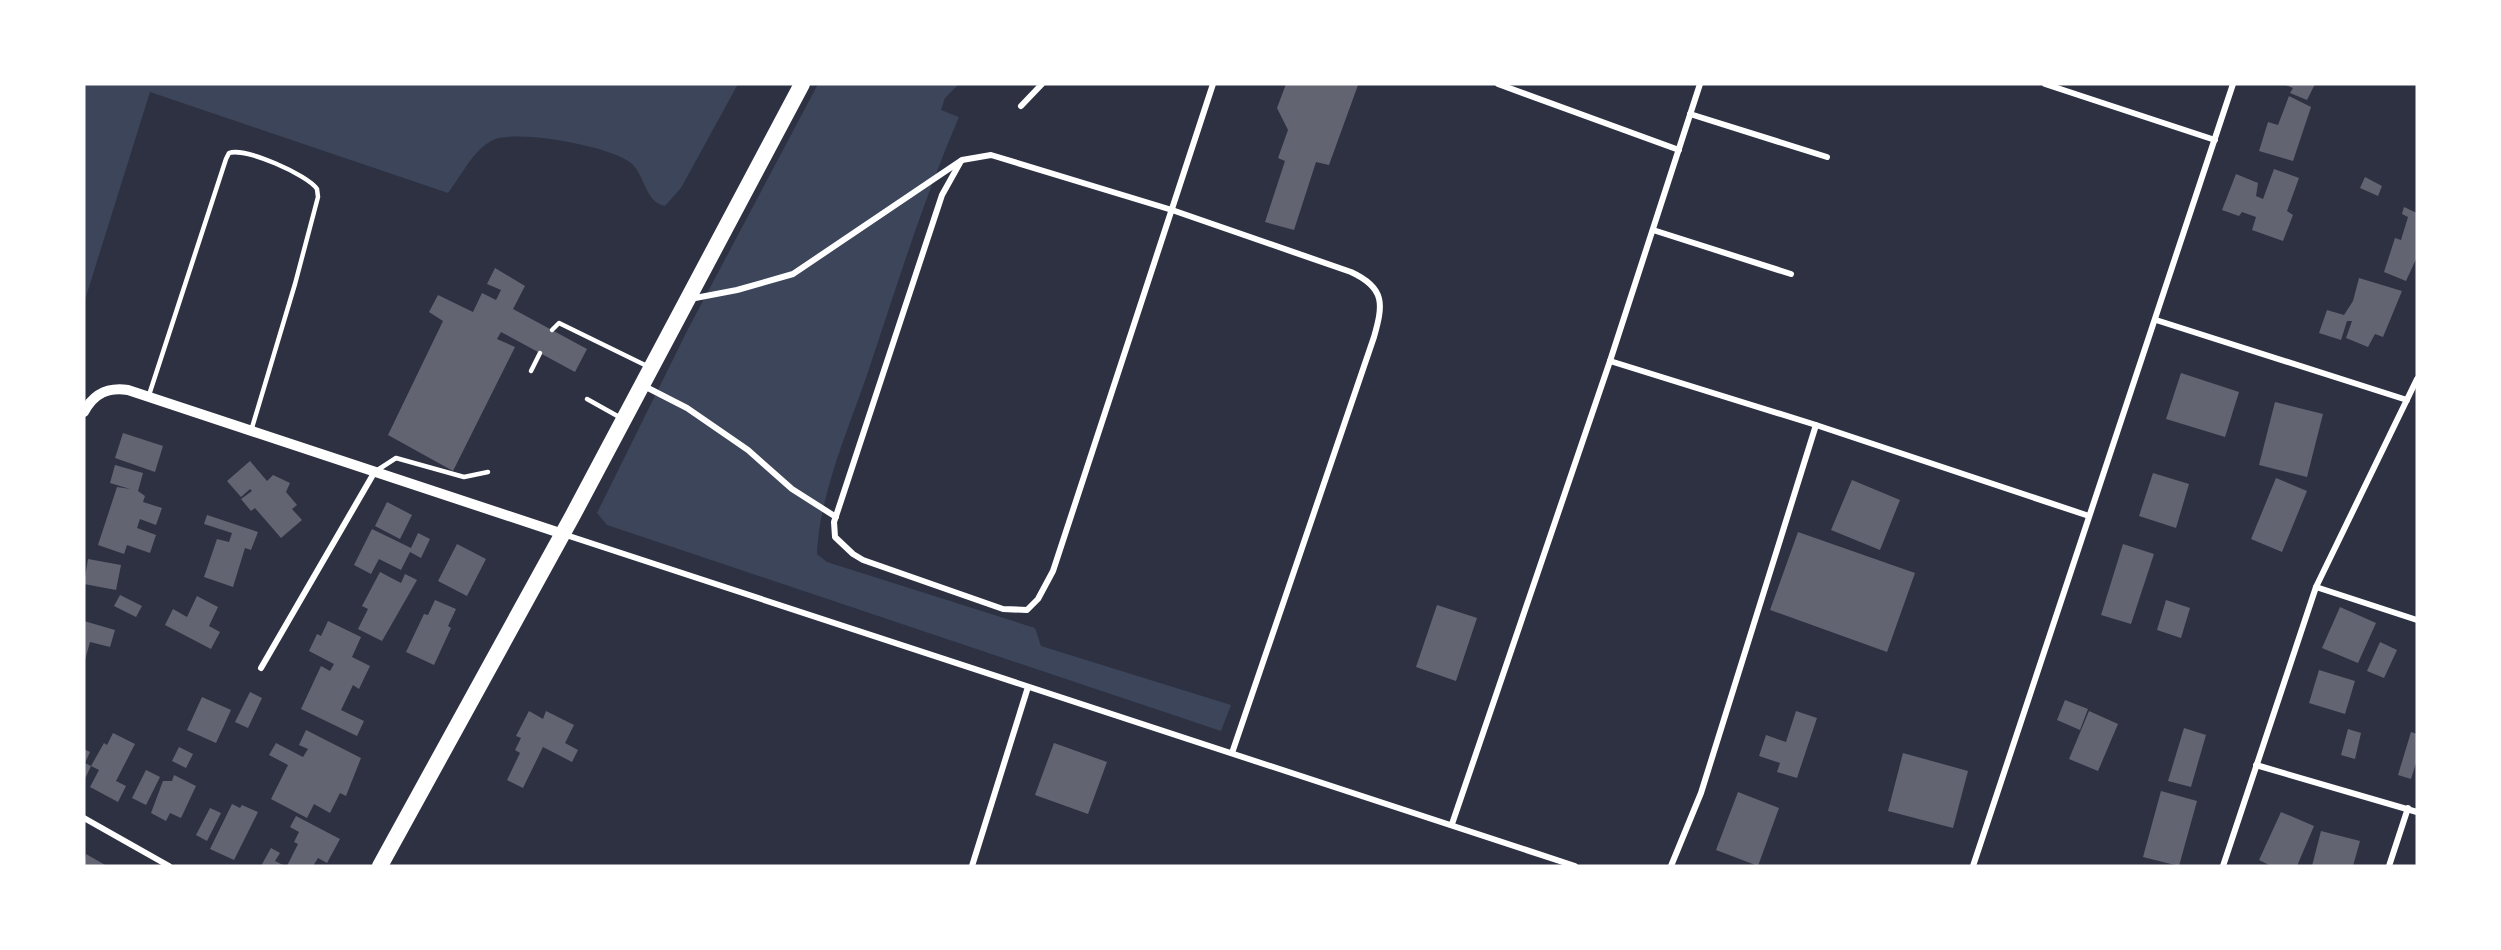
<svg xmlns="http://www.w3.org/2000/svg" width="2501" height="950" viewBox="0 0 2501 950" font-family="Roboto,sans-serif">
	<style>
		.green { fill: #3c4559 }
		.building { fill: #626471 }
		.lines { fill: none; stroke-linecap: round; stroke-linejoin: round }
		.service { stroke: #fff; stroke-width: 4.5 }
		.minor { stroke: #fff; stroke-width: 6 }
		.tertiary { stroke: #fff; stroke-width: 10 }
		.trunk { stroke: #fff; stroke-width: 16 }
	</style>
	<rect width="100%" height="100%" fill="#2d3142"/>
	<g class="green">
		<path d="M84,84H738L681,188L665,206C645,202 645,176 632,164C613,146 515,129 493,140C474,149 461,176 448,193L150,92L84,303Z"/>
		<path d="M818,84H959L945,98L941,110L959,117C923,201 896,288 867,375C848,430 819,496 817,554L827,562L1035,628L1041,646L1231,705L1221,731L607,525L597,513L687,331Z"/>
	</g>
	<g class="building">
		<polygon points="1286,84 1358,85 1329,165 1316,162 1294,230 1265,222 1285,161 1278,158 1288,130 1277,108"/>
		<polygon points="2283,84 2315,84 2307,100 2290,93 2293,88"/>
		<polygon points="2289,96 2311,107 2293,161 2259,151 2268,122 2278,125"/>
		<polygon points="2274,169 2299,178 2287,211 2293,215 2283,241 2252,230 2256,217 2242,212 2239,216 2222,210 2236,174 2258,183 2256,196 2263,199"/>
		<polygon points="2365,177 2382,186 2378,196 2360,188"/>
		<polygon points="2404,207 2417,213 2417,257 2406,281 2384,272 2395,238 2401,240 2408,217 2402,214"/>
		<polygon points="495,268 525,286 513,309 587,349 575,372 501,332 497,339 515,347 453,471 388,435 443,321 429,312 438,295 473,312 482,293 496,300 501,290 487,284"/>
		<polygon points="2359,278 2402,291 2383,337 2375,334 2368,347 2346,338 2352,321 2347,321 2341,340 2319,333 2327,310 2344,315 2353,301"/>
		<polygon points="2181,373 2239,392 2225,437 2166,419"/>
		<polygon points="2275,402 2323,414 2307,477 2259,465"/>
		<polygon points="123,433 163,446 155,472 115,458"/>
		<polygon points="250,461 267,481 273,475 290,483 286,492 297,505 292,509 302,520 281,538 255,508 251,511 241,499 252,491 250,489 241,497 227,481"/>
		<polygon points="115,465 143,473 138,491 145,496 143,502 162,508 156,525 140,519 137,528 156,535 150,553 127,545 124,554 98,545 117,487 130,489 110,483"/>
		<polygon points="2153,473 2189,484 2176,528 2139,516"/>
		<polygon points="2276,478 2307,491 2282,552 2251,539"/>
		<polygon points="1852,480 1900,500 1880,550 1831,530"/>
		<polygon points="387,502 412,515 400,539 375,526"/>
		<polygon points="207,515 258,532 251,550 245,548 233,587 204,577 217,539 229,542 232,533 204,524"/>
		<polygon points="372,529 411,548 418,533 430,539 421,558 410,552 401,570 379,559 371,574 354,565"/>
		<polygon points="1798,532 1915,573 1887,652 1770,610"/>
		<polygon points="457,544 486,559 467,596 438,581"/>
		<polygon points="2123,544 2154,554 2131,624 2101,615"/>
		<polygon points="88,559 121,565 116,590 84,584"/>
		<polygon points="380,572 401,583 405,574 417,580 382,641 358,629 368,609 362,606"/>
		<polygon points="120,595 142,606 136,617 114,606"/>
		<polygon points="197,596 218,607 209,626 220,632 211,649 165,625 173,609 187,617"/>
		<polygon points="435,600 456,609 448,626 451,628 434,665 406,652 424,614 428,615"/>
		<polygon points="2166,600 2190,608 2181,638 2157,630"/>
		<polygon points="1437,605 1477,618 1456,681 1416,667"/>
		<polygon points="2340,607 2376,623 2358,663 2322,648"/>
		<polygon points="84,621 115,630 110,647 90,642 85,660"/>
		<polygon points="328,621 361,637 352,657 370,666 359,689 353,685 341,710 364,721 357,736 301,709 321,666 330,671 334,664 309,651 317,634 321,636"/>
		<polygon points="2380,642 2397,650 2384,678 2367,671"/>
		<polygon points="2319,670 2355,681 2345,714 2309,703"/>
		<polygon points="250,692 262,698 248,728 235,722"/>
		<polygon points="202,697 231,710 216,743 187,730"/>
		<polygon points="2065,700 2088,709 2080,730 2057,720"/>
		<polygon points="529,711 543,719 546,711 574,725 565,743 578,750 572,762 543,747 523,788 507,780 520,753 515,750 521,738 516,736"/>
		<polygon points="1796,711 1817,718 1797,778 1777,772 1780,763 1759,756 1766,735 1786,742"/>
		<polygon points="2089,711 2118,724 2098,771 2069,759"/>
		<polygon points="2184,728 2206,735 2191,787 2168,781"/>
		<polygon points="2348,729 2361,733 2355,759 2341,755"/>
		<polygon points="306,730 361,758 346,796 340,793 330,813 314,804 307,818 271,799 288,765 269,755 276,743 303,757 308,749 299,745"/>
		<polygon points="2411,732 2417,734 2417,760 2411,779 2398,775"/>
		<polygon points="113,733 135,744 116,781 126,786 118,802 90,787 99,770 91,766 84,781 84,749 90,752 85,763 91,766 104,743 107,745"/>
		<polygon points="1054,743 1107,762 1088,814 1035,795"/>
		<polygon points="179,747 193,754 186,768 172,761"/>
		<polygon points="1903,753 1968,771 1953,828 1888,811"/>
		<polygon points="146,770 160,777 146,805 132,798"/>
		<polygon points="174,775 196,786 181,818 170,813 166,821 151,813 163,781 172,781"/>
		<polygon points="2161,791 2197,801 2179,866 2143,857"/>
		<polygon points="1738,792 1779,808 1758,866 1716,850"/>
		<polygon points="232,804 240,808 242,805 258,812 234,860 210,849"/>
		<polygon points="210,808 221,813 207,841 196,835"/>
		<polygon points="2281,812 2314,826 2297,866 2271,866 2259,860"/>
		<polygon points="296,816 340,839 327,863 318,858 313,866 287,866 298,844 294,842 299,832 290,827"/>
		<polygon points="2321,831 2360,841 2353,866 2312,866"/>
		<polygon points="271,848 280,853 275,861 285,866 261,866"/>
		<polygon points="86,854 107,866 84,866"/>
	</g>
	<g class="lines">
		<g class="service">
			<polyline points="552,330 559,323 649,367"/>
			<polyline points="531,371 540,353"/>
			<path d="M149,395L226,159L229,153C245,147 308,175 317,189L318,197L295,284L251,431"/>
			<polyline points="587,399 621,418"/>
			<polyline points="376,471 396,458 464,477 488,472"/>
		</g>
		<g class="minor">
			<polyline points="1498,84 1679,150"/>
			<polyline points="2045,84 2215,140"/>
			<polyline points="1021,106 1042,84"/>
			<polyline points="1690,114 1827,157"/>
			<polyline points="961,161 942,195 839,507 834,522 835,537 853,554 863,560 1003,609 1027,610 1038,599 1053,571 1213,84"/>
			<polyline points="1653,230 1791,274"/>
			<path d="M690,299L737,290L793,274L962,160L991,155L1172,210L1351,272C1386,288 1383,305 1374,337L1232,753"/>
			<polyline points="2156,320 2407,400"/>
			<polyline points="1610,361 1816,425 2089,516"/>
			<polyline points="644,386 687,408 748,450 792,489 836,517"/>
			<polyline points="563,534 1575,866"/>
			<polyline points="2316,587 2417,620"/>
			<polyline points="261,668 374,473"/>
			<polyline points="2256,765 2417,812"/>
			<polyline points="84,818 169,866"/>
			<polyline points="1452,824 1610,361 1700,84"/>
			<polyline points="972,866 1028,687"/>
			<polyline points="1671,866 1701,793 1816,425"/>
			<polyline points="1973,866 2233,84"/>
			<polyline points="2223,866 2316,587 2417,379"/>
			<polyline points="2389,866 2408,808"/>
		</g>
		<path class="tertiary" d="M84,412C94,393 108,387 128,390L563,534"/>
		<polyline class="trunk" points="380,866 573,515 802,84"/>
	</g>
	<rect width="2501" height="950" fill="none" stroke="#ffffff" stroke-width="171"/>
</svg>
